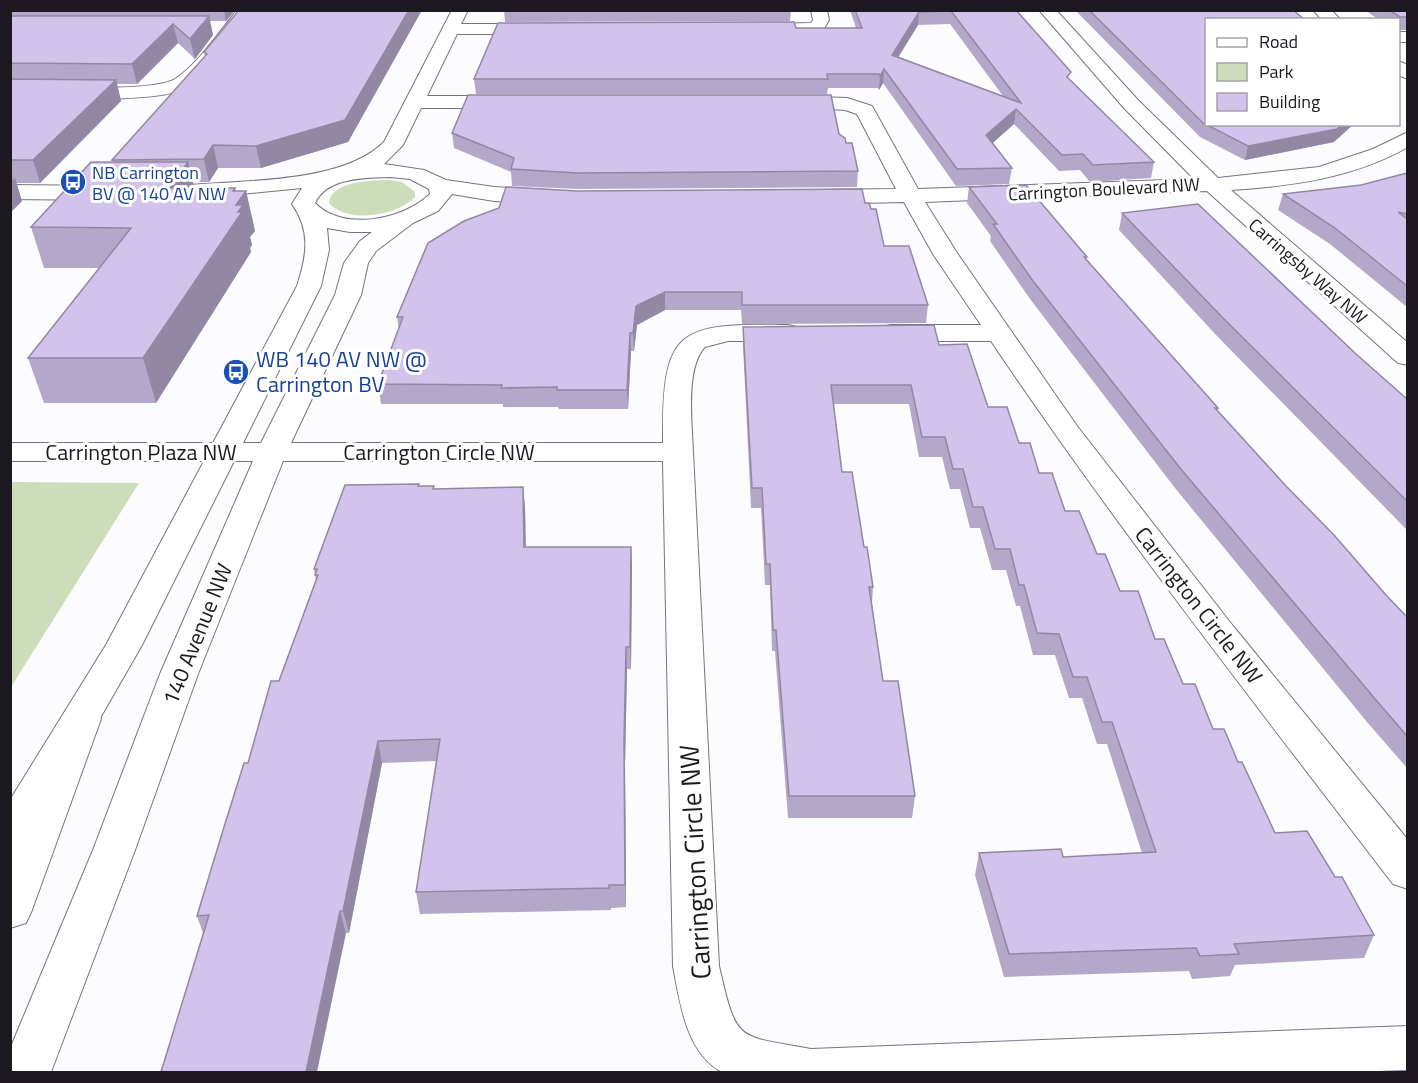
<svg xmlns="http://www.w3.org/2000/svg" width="1418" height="1083" viewBox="0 0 1418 1083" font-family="'Titillium Web',sans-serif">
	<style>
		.green { fill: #cdddb9 }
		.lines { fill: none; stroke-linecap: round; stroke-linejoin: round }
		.minor-casing { stroke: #777381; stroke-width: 2 }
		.major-casing { stroke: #777381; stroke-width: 2 }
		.minor { fill: #fff; fill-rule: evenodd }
		.major { fill: #fff; fill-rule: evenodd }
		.wall { fill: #b4a8ca; fill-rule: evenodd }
		.shaded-wall { fill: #9288a4 }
		.building { fill: #d1c3eb; stroke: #9288a4; stroke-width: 1.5; fill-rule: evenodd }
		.labels { text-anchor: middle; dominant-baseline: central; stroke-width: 6; stroke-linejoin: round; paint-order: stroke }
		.far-transit-label { font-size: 18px; fill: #164399; stroke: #fff; text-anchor: start }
		.far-street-label { font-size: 18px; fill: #1c1a20; stroke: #fff }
		.transit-label { font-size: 22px; fill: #164399; stroke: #fff; text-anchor: start }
		.street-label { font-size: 22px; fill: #1c1a20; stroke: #fff }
		.near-street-label { font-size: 27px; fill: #1c1a20; stroke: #fff }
	</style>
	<rect width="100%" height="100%" fill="#fcfbfe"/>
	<g class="green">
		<path d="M390,180L402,182L415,192V197C397,216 347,224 329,203C330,181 374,180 390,180Z"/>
		<polygon points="11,482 139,483 11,687 10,482"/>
	</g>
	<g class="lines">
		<g class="minor-casing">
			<g id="minor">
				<path d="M237,10H254C239,31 208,74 188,87C158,105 49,97 10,97V85C42,86 152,93 175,79C198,64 220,31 237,10Z"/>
				<path d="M452,10H468L461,24H538L546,29L538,34H457L427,96H509L516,98L519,102L516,106L509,108H421L403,145L384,164L424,170L446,180L494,187L548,190L556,192L559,197L556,202L548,204L494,201L452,194L438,211L413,223L376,251L368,263L361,295L291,443H663C662,328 677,323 788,325L797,327L801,333L797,339L788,341H728L705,347C685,368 692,424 693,452L719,966C737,1044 736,1035 811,1049L1408,1026V1070L1347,1072H722C686,1053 680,1003 673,966L663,461H283L198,674L135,850L51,1072H10V1049L93,850L160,674L253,461H234L142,645L25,849L10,853V800L106,645L204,461H10V443H213L297,286C307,255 311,231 292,204L302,188L191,199L183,197L180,192L183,187L191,185C247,180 343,183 384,142ZM390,177L410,179L429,189L430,194C403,220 343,232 315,203C327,177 365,178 390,177ZM327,228L350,232H372L360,241L344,263L335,295L261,443H243L321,286L329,250Z"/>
				<polygon points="811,10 827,10 829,20 822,32 767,34 759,29 767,24 811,23 813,20"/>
				<path d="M1039,10H1056L1138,100L1218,178L1319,167L1373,149L1408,132V147C1354,178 1292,186 1231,190L1408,343V365L1398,363L1207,191L925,202L957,253L1077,426L1233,626L1408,840V889L1393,884C1256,705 1117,528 991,341H891L882,339L878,333L882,327L891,325H981L933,254L904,202L819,204L811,202L808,197L811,192L819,190L896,189L857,114L845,110L781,106L778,102L781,98L788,96L847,98L872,106L918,189L1194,179L1124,108Z"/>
				<polygon points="1313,10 1331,10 1341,20 1322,20"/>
				<rect x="1398" y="32" width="10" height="10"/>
				<polygon points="1398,61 1408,65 1408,79 1398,75"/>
				<polygon points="10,185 106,186 114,188 117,193 114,198 106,200 10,199"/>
			</g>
		</g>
		<g class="major-casing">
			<polygon id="major" points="82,705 96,709 101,719 32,910 26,923 10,928 10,852 63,719 68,709"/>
		</g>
		<use href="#minor" class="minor"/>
		<use href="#major" class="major"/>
	</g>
	<g class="wall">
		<polygon points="10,10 235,10 226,21 210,21 213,35 195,59 178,43 137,84 117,84 121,101 40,183 16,183 22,201 10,213"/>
		<polygon points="239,10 422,10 348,142 261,168 218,168 209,182 193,182 195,188 235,188 236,191 246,191 255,231 250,237 252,245 250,248 251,252 156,403 44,403 28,358 99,268 44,268 31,227 113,162 112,160 205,57 204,52"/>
		<polygon points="504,10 791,10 790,21 505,22"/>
		<path d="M850,10H1016L1070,80L1154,162L1151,178L1090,182L1080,170L1059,171L1014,124L992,143L1012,168L1009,184L956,186L883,83L879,90L878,88H828L827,94H476L474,79L796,28H856ZM950,24L1003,96L898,57L918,25Z"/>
		<polygon points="1075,10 1293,10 1334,142 1245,160 1200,137"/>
		<polygon points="1365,10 1407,10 1407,30 1398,30 1398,20 1379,20"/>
		<polygon points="452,133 839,134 846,143 858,171 857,187 578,189 512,186 511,172 454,148"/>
		<polygon points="1407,173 1407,307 1330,244 1278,210 1283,194 1361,185"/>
		<polygon points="969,187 1087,257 1086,259 1218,408 1218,411 1286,486 1407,617 1407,768 1367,722 1175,488 1030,299 990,241 991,236 967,203"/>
		<polygon points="577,191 865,203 884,246 928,305 926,323 742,324 741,310 665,310 637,325 634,351 631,351 628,409 559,409 558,407 503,407 503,404 381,404 378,384 399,329 397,317"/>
		<polygon points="1122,213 1356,354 1407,399 1407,530 1217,336 1119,230"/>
		<polygon points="743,327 939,345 988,407 1019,443 1065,511 1097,554 1120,591 1155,639 1183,684 1213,729 1238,762 1275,833 1335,877 1374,935 1364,958 1235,965 1230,976 1192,979 1189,971 1004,977 975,875 979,853 1063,857 1142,853 1107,744 1097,744 1082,698 1069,698 1055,655 1033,655 1020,606 1016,606 1006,570 992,570 980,528 970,528 960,489 950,489 942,457 919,457 909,404 833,404 842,472 864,547 873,587 872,603 883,681 915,796 912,818 788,818 775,651 772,651 770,585 765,585 761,508 751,508 743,346"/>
		<polygon points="419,486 434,486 434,489 523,487 525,507 526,547 631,547 632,568 631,669 627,669 625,764 626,907 611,908 611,910 420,914 416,892 436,761 382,763 349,933 203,933 197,916 248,763 316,580 314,569"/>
	</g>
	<g class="shaded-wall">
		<polygon points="224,10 235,10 226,21"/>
		<polygon points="409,10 422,10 348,142 261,168 256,146"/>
		<polygon points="919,12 918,25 891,69 892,55"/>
		<polygon points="209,16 213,35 195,59 190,39"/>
		<polygon points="173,24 178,43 137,84 132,64"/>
		<polygon points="884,69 883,83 879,90 880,76"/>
		<polygon points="116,80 121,101 40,183 33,160"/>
		<polygon points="1016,109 1014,124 984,151 986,135"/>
		<polygon points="1342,124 1354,124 1334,142 1245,160 1248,146"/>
		<polygon points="213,145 218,168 209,182 204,159"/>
		<polygon points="188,162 197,200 170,188"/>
		<polygon points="15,178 22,201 10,213 10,182"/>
		<polygon points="235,188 238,202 246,191 255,231 250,237 252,245 250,248 251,252 156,403 143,358"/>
		<polygon points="665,292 665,310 637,325 634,351 633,333 636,306"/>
		<polygon points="630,333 631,351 628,409 627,390"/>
		<polygon points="523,487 525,507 526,568 524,547"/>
		<polygon points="631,547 632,568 631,669 630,647"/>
		<polygon points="626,647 627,669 625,764 626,907 625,885 624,742"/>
		<polygon points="378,741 382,763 349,933 343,911"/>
		<polygon points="340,911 346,933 317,1072 306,1072"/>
	</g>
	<g class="building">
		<polygon points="239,10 409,10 345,120 256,146 213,145 204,159 112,160 207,54 204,52"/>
		<path d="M855,10H1016L1071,72L1067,77L1154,162L1093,165L1083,154L1062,155L1016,109L986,135L1012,168L957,169L884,69L880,76L879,74H827L828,79H474L498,23L794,22L796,28H862ZM951,11L1021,103L892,55L919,12Z"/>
		<polygon points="1089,10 1293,10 1305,20 1206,20 1206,124 1342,124 1337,129 1248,146 1203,123"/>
		<polygon points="1389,10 1407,10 1407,17 1400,17"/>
		<polygon points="10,16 209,16 190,39 173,24 132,64 10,63"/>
		<polygon points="10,79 116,80 33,160 10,160"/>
		<polygon points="468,95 831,95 839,134 845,138 846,143 852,143 858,171 577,173 511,169 514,158 452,133"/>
		<polygon points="91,162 188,162 170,188 235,188 233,191 246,191 236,205 243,205 238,212 242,212 143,358 28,358 131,228 31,227"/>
		<polygon points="1407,173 1407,214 1398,212 1407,219 1407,286 1335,228 1283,194 1361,185"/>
		<polygon points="1026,185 1087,257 1084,257 1218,408 1215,408 1286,486 1334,535 1386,595 1407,617 1407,736 1376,700 1180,468 1033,281 993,224 997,224 969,187"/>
		<polygon points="506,187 577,191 862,189 865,203 869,203 871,209 876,209 884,246 909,246 928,305 742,305 742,292 665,292 636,306 633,333 630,333 627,390 557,390 557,387 501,388 502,385 378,384 403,317 397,317 428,243 464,221 499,208"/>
		<polygon points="1198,204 1356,354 1407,399 1407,501 1222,317 1122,213"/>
		<polygon points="934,325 939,345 967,344 988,407 1007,407 1019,443 1030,443 1039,473 1052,473 1065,511 1079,511 1097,554 1105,554 1120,591 1138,591 1155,639 1164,639 1183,684 1195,684 1213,729 1224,729 1238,762 1242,762 1275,833 1307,831 1335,877 1342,877 1374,935 1234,944 1239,954 1200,956 1196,948 1009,954 979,853 1061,849 1063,857 1156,852 1112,722 1102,722 1087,677 1073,677 1059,634 1037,633 1024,585 1019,585 1010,549 995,549 983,507 973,507 963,469 953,469 945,437 922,437 911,385 831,385 842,472 852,472 864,547 867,547 873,587 869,587 883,681 898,681 915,796 789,796 776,630 773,630 770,564 766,564 762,488 752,488 743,327"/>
		<polygon points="419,484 418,486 434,486 433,489 523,487 524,547 631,547 630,647 626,647 624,742 625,885 609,885 609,888 416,892 440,739 378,741 343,911 340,911 306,1072 161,1072 209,915 197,916 224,827 244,763 248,763 271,681 279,681 318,575 315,575 317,569 314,569 345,485"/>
	</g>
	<defs>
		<g id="bus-disc" transform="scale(1.35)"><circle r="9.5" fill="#1a4fb4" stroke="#fff"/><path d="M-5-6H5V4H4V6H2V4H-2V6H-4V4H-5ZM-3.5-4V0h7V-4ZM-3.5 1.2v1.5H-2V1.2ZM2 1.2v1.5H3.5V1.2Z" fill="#fff"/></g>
	</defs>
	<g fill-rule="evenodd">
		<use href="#bus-disc" x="73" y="182"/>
		<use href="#bus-disc" x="236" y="372"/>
	</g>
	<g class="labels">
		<g class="far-transit-label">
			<text x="92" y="172">NB Carrington<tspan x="92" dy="21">BV @ 140 AV NW</tspan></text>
		</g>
		<g class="far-street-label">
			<text transform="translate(1104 189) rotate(-3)">Carrington Boulevard NW</text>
			<text transform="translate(1308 271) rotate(41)">Carringsby Way NW</text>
		</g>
		<g class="transit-label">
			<text x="256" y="359">WB 140 AV NW @<tspan x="256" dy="25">Carrington BV</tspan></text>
		</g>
		<g class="street-label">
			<text x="141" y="452">Carrington Plaza NW</text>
			<text x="439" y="452">Carrington Circle NW</text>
			<text transform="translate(1199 605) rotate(52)">Carrington Circle NW</text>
			<text transform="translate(197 634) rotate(-68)">140 Avenue NW</text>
		</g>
		<g class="near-street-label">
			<text transform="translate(694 862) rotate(-93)">Carrington Circle NW</text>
		</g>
	</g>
	<rect width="1418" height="1083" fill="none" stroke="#1c1a20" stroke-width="24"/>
	<rect x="1205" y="18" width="195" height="108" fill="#ffffff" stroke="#a4a3a6" stroke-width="1.5"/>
	<rect x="1217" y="38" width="30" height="9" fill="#ffffff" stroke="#a4a3a6" stroke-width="1.5"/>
	<text x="1259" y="48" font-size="18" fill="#1c1a20">Road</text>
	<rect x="1217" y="63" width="30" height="18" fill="#cdddb9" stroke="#a4a3a6" stroke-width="1.5"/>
	<text x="1259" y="78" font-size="18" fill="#1c1a20">Park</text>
	<rect x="1217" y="93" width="30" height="18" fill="#d1c3eb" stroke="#a4a3a6" stroke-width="1.5"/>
	<text x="1259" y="108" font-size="18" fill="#1c1a20">Building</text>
</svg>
